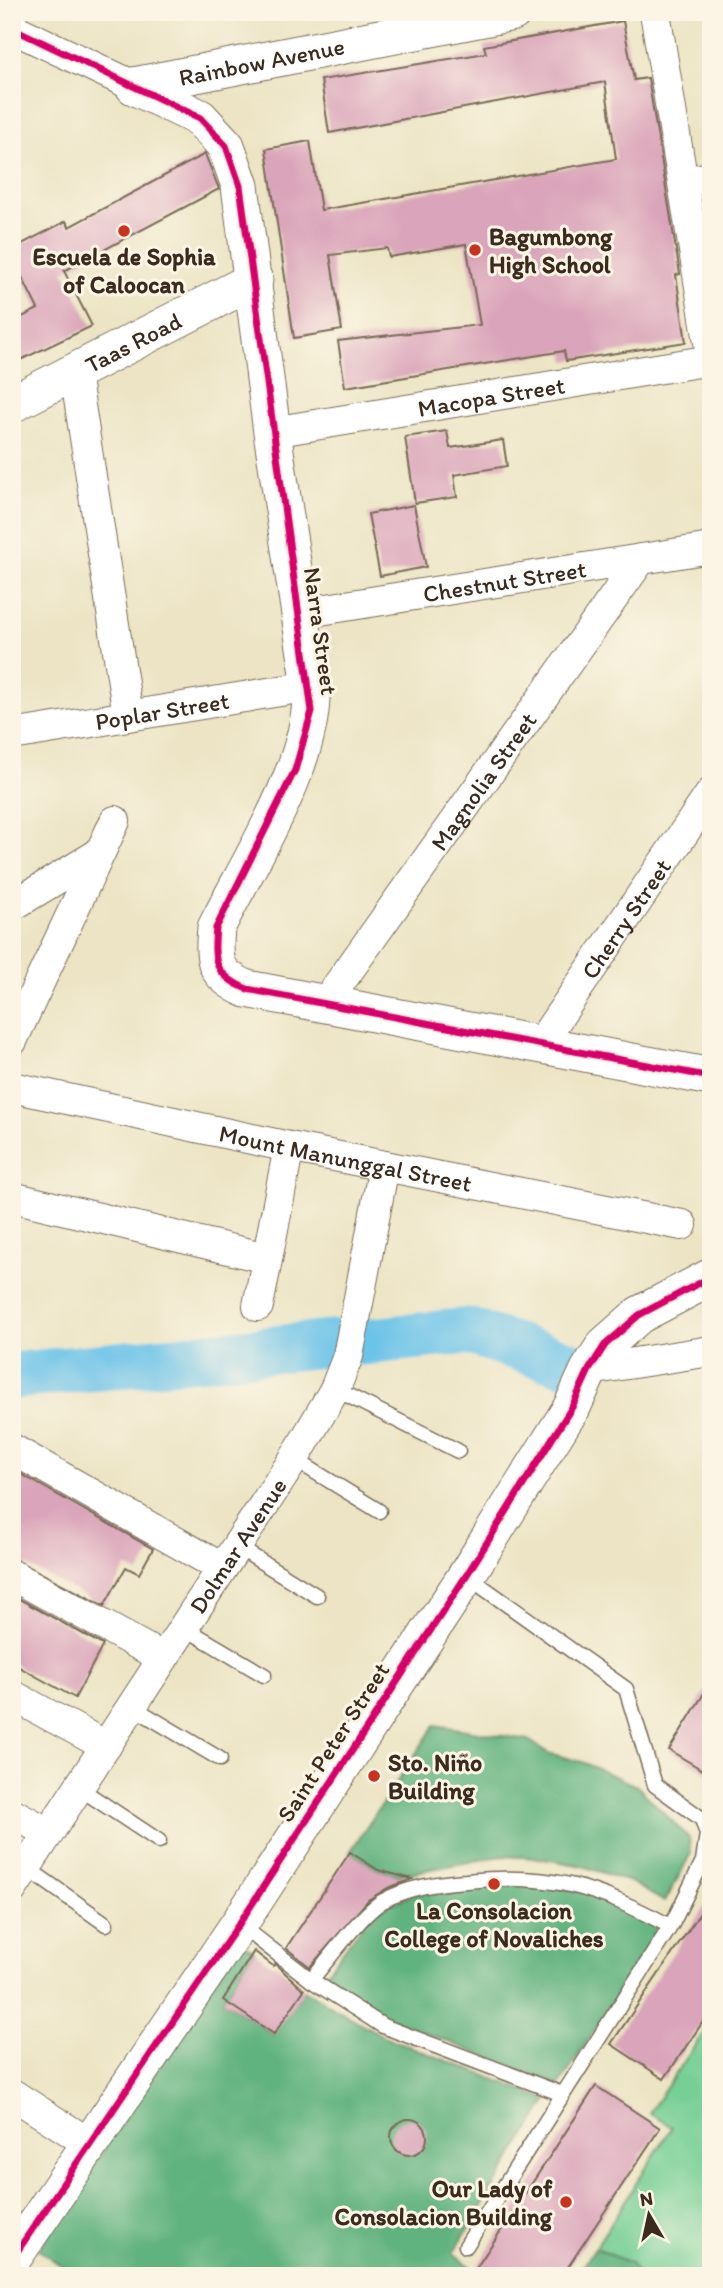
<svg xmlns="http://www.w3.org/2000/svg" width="723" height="2288" viewBox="0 0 723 2288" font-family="Itim,sans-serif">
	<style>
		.green { fill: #76cf95; stroke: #587c5a; stroke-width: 2 }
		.forest { fill: #60b27e; stroke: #4e6e4e; stroke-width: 2 }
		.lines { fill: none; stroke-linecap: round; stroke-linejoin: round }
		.river { stroke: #6cc3e9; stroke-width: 47 }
		.building { fill: #daa4ba }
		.service-casing { stroke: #796b58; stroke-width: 17 }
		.minor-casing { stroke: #796b58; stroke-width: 32 }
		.tertiary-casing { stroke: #796b58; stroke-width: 39 }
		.service { stroke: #fff; stroke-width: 14 }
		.minor { stroke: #fff; stroke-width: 30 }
		.tertiary { stroke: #fff; stroke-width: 37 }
		.cycleway-casing { stroke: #fcf5e5; stroke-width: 11 }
		.cycleway { stroke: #d6006c; stroke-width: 7 }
		.poi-dot { fill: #c8321e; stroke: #fcf5e5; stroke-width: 2.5 }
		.labels { text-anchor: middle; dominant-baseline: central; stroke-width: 6; stroke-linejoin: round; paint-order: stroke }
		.street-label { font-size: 24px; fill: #3b2a1e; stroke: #fcf5e5 }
		.poi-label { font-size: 24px; font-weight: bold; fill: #3b2a1e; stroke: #fcf5e5; text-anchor: start }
	</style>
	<rect width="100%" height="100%" fill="#fcf5e5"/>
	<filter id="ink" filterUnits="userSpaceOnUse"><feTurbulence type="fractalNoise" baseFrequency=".0143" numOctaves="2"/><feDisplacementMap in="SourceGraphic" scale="14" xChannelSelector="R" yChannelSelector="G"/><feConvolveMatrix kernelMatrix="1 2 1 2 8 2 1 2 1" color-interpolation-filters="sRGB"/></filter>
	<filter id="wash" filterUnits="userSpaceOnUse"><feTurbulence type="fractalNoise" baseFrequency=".00686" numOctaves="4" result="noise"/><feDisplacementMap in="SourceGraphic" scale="28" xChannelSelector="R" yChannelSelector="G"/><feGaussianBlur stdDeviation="1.57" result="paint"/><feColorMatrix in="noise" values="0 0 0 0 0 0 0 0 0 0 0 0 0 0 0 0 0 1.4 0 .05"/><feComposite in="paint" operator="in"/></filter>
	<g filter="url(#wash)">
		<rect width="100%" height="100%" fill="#ece4c4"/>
		<polygon class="green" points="711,2022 711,2276 638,2276 630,2263 595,2248 672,2127 649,2113"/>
		<g class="forest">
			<polygon points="435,1725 528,1740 548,1753 582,1762 637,1786 689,1838 691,1853 665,1902 630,1882 583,1866 538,1858 501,1856 399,1875 378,1870 350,1852"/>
			<polygon points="509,1881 586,1892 660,1926 559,2086 391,2019 322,1979 371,1913 411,1895 448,1886"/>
			<polygon points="240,1941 254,1951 223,2000 273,2034 304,1990 383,2036 548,2100 453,2253 470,2266 463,2276 76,2276 39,2250"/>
			<polygon points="595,2248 630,2263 638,2276 576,2276"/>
		</g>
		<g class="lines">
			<g class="river">
				<polyline points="362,1342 468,1331 568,1364"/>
				<polyline points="12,1376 333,1343"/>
			</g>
		</g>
		<g id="blocks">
			<g class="building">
				<polygon points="623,21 634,80 648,78 680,274 676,275 686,342 566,361 564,351 345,387 338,341 480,325 466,244 389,257 387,248 330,255 342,330 294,338 266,149 310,141 321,210 616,159 605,82 329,133 321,80 486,53 484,46"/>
				<polygon points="205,154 219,189 64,271 92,326 12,364 12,322 38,309 12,257 12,249 66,221 69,227"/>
				<polygon points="447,431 450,448 503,440 507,466 454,475 457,497 415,503 405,437"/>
				<polygon points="414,505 426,567 380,576 368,514"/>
				<polygon points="12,1469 153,1549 139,1574 126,1567 104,1606 12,1558"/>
				<polygon points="12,1595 103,1645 75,1698 12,1663"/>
				<polygon points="711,1682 711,1775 669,1750"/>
				<polygon points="350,1852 378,1870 412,1879 388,1888 368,1900 310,1967 286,1948"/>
				<polygon points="711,1897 711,2010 664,2079 611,2044"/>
				<polygon points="254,1951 273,1966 275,1964 304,1990 274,2034 223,2000"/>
				<polygon points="596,2086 660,2128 562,2276 471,2276"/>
				<circle cx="409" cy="2137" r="18"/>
			</g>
		</g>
	</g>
	<g filter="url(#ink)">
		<use href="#blocks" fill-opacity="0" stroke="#796b58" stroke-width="2"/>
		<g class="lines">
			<g class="service-casing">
				<g id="service">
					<polyline points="335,1389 458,1451"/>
					<polyline points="294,1459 379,1511"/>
					<polyline points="236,1546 317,1596"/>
					<polyline points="183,1627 264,1675"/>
					<polyline points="131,1706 220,1759"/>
					<polyline points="79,1788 159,1841"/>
					<polyline points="27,1868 106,1924"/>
					<polyline points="239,1924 311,1980 383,2026 562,2094"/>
					<path d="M311,1980C328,1960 362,1913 383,1901C408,1887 438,1883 466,1881C552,1872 595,1887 670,1926"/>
					<polyline points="466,2246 672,1924 703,1861 707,1834 702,1819 655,1785 626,1689 467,1576"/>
				</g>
			</g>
			<g class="minor-casing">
				<g id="minor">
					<polyline points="655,12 711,354"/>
					<polyline points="12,28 134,86"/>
					<polyline points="683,182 711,177"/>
					<polyline points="75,373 128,715"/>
					<path id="s1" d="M272,432L711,360"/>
					<path id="s2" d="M301,613L711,548"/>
					<path id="s3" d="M12,735L311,686"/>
					<polyline points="12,906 98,854"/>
					<path id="s4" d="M326,1002L641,559"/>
					<polyline points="12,1041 115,821"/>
					<path id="s5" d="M540,1044L711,793"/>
					<path id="s6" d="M12,1087L289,1147L682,1225"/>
					<polyline points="12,1197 266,1258"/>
					<polyline points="258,1306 289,1147"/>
					<polyline points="589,1370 711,1351"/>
					<polyline points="12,1449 222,1568"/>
					<polyline points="12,1575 163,1658"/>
					<polyline points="12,1695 106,1746"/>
					<polyline points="12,1813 49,1833"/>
					<path id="s7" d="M12,1889L294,1459L335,1389L348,1356L384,1166"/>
					<polyline points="12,2094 90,2144"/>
				</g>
			</g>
			<g class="tertiary-casing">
				<g id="tertiary">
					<path d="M134,86L200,118L226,146L240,186L272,432L311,686C315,762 250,859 216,928C213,961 214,975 247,989L711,1077"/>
					<path id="s8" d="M134,86L513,12"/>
					<path id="s9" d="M12,404L254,280"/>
					<polyline points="12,2259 239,1924 466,1576 572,1407 589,1370 605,1345 639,1315 711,1277"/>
				</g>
			</g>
			<use href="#service" class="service"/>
			<use href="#minor" class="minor"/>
			<use href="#tertiary" class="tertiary"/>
			<g class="cycleway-casing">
				<g id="cycleway">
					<path d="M12,28L200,118L226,146L240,186L312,711L295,770L216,928C213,961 214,975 247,989L711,1077"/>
					<polyline points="12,2259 239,1924 466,1576 572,1407 589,1370 605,1345 639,1315 711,1277"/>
				</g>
			</g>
			<use href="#cycleway" class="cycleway"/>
		</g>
	</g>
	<g class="poi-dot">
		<circle cx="124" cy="231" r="7"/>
		<circle cx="475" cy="250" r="7"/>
		<circle cx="374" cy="1776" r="7"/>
		<circle cx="494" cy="1884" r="7"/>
		<circle cx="566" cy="2202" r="7"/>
	</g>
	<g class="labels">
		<g class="street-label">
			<text stroke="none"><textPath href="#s8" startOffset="130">Rainbow Avenue</textPath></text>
			<text stroke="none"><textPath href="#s9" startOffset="136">Taas Road</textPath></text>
			<text stroke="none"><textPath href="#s1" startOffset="222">Macopa Street</textPath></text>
			<text stroke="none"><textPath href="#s2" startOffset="206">Chestnut Street</textPath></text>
			<text transform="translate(321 631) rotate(82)">Narra Street</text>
			<text stroke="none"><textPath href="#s3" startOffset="152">Poplar Street</textPath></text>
			<text stroke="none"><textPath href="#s4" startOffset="271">Magnolia Street</textPath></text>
			<text stroke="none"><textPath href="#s5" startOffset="152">Cherry Street</textPath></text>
			<text stroke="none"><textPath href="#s6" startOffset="341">Mount Manunggal Street</textPath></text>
			<text stroke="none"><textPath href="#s7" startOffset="411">Dolmar Avenue</textPath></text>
			<text transform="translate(333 1742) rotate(-57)">Saint Peter Street</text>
		</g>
		<g class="poi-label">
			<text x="489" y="236">Bagumbong<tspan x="489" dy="28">High School</tspan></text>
			<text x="124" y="256" text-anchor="middle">Escuela de Sophia<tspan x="124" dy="28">of Caloocan</tspan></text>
			<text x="388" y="1762">Sto. Niño<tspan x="388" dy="28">Building</tspan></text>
			<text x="494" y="1910" text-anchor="middle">La Consolacion<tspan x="494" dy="28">College of Novaliches</tspan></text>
			<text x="552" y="2188" text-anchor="end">Our Lady of<tspan x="552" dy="28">Consolacion Building</tspan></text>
		</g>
	</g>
	<rect width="723" height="2288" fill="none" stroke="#fcf5e5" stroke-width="42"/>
	<g transform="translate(649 2215) rotate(351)" stroke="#fcf5e5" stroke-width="5" paint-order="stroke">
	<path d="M0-5L12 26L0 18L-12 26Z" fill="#3b2a1e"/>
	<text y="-10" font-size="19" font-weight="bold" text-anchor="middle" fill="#3b2a1e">N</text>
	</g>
</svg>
